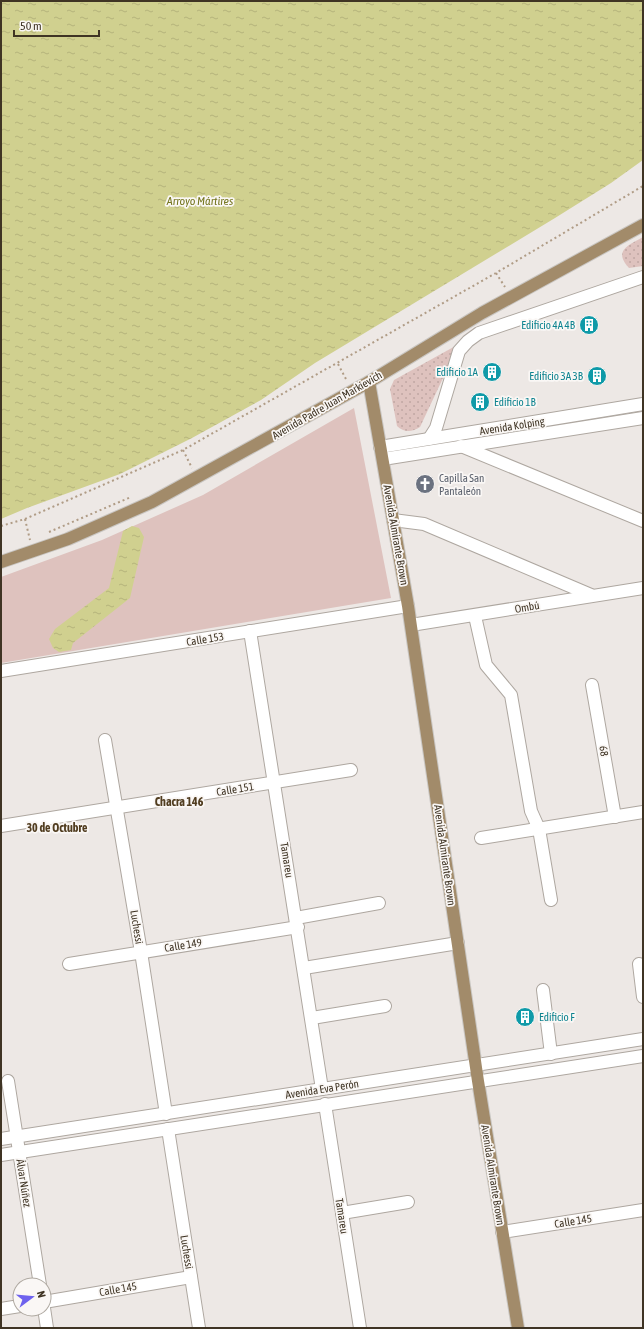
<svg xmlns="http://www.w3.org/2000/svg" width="644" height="1329" viewBox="0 0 644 1329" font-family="'Asap Condensed',sans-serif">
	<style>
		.grass { fill: url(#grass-dots) }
		.park { fill: #dec2be }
		.water { fill: url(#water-ripples) }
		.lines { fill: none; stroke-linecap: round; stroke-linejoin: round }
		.minor-casing { stroke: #aea7a0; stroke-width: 14 }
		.major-casing { stroke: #c9c6c2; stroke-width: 14 }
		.path { stroke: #b09c86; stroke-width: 2; stroke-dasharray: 2 3; stroke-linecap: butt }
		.minor { stroke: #fff; stroke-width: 12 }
		.major { stroke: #a28b6a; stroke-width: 12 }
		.labels { text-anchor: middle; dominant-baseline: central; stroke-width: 3.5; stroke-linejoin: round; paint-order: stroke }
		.culture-label { font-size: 11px; fill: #0d838f; stroke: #faf7f5; text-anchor: end }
		.street-label { font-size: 11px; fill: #3f3424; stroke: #faf7f5 }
		.worship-label { font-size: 11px; fill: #5b616d; stroke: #faf7f5; text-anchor: start }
		.water-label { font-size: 12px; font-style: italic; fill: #74751e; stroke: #faf7f5 }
		.neighbourhood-label { font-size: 12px; font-weight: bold; fill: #513d20; stroke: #faf7f5 }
	</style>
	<defs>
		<pattern id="grass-dots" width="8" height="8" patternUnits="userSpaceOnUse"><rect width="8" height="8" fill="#dec2be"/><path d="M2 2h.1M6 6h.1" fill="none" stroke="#c0a7a3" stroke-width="1.8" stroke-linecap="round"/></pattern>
		<pattern id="water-ripples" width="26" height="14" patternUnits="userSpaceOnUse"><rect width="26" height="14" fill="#d0d08f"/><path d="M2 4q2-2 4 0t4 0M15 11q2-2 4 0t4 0" fill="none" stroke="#b4b37b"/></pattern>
	</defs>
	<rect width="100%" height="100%" fill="#ede8e5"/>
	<g class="grass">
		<path d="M643,237V266L629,268C613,250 628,246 643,237Z"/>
		<path d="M459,344L420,427C412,432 404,433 397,426L390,389L394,380Z"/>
	</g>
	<polygon class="park" points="354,408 391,598 1,663 1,577 102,540 203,495"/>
	<g class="water">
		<polygon points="1,1 643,1 643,160 611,183 555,218 315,363 261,400 192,438 120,474 27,508 1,519"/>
		<polygon points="132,526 139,528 144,537 130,598 73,643 71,650 59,652 53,648 49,639 55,629 109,588 123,531"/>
	</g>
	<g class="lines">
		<g class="minor-casing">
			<g id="minor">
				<polyline points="429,439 436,428 459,351 468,341 479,333 643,277"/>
				<polyline points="461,446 643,521"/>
				<polyline points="380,447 643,404"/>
				<polyline points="383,459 643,418"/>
				<polyline points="393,520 424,524 591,595"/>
				<polyline points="475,616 486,665 511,695 531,811 539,829 551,900"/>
				<polyline points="411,625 643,588"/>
				<polyline points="250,631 322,1089"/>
				<polyline points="1,671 408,606"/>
				<polyline points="592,685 615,817"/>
				<polyline points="105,740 141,952 166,1114"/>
				<polyline points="1,826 351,770"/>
				<polyline points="481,838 643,812"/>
				<polyline points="296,918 379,903"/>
				<polyline points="69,964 298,927"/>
				<polyline points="639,964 643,997"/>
				<polyline points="304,968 458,943"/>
				<polyline points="543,990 551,1054"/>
				<polyline points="312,1018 385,1006"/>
				<polyline points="8,1081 40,1285"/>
				<polyline points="325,1104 360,1328"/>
				<polyline points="168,1129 199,1328"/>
				<polyline points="1,1139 643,1039"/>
				<polyline points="1,1155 643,1056"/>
				<polyline points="342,1213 408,1202"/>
				<polyline points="502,1232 643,1210"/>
				<polyline points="44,1302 191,1277"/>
				<polyline points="44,1308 47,1328"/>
				<polyline points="1,1309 20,1306"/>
			</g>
		</g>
		<g class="major-casing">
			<g id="major">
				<polyline points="369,382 408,606 478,1081 518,1328"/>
				<polyline points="1,562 68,539 152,502 369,382 482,313 643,225"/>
			</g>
		</g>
		<g class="path">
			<polyline points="496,273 505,287"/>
			<polyline points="338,364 347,381"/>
			<polyline points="183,450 192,468"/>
			<polyline points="25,519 30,540"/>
			<polyline points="1,526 25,519 183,450 496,273 643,186"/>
			<polyline points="49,532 131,497"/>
		</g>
		<use href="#minor" class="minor"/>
		<use href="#major" class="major"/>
	</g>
	<defs>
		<g id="building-disc" transform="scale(1)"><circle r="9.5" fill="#0f9aa8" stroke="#faf7f5"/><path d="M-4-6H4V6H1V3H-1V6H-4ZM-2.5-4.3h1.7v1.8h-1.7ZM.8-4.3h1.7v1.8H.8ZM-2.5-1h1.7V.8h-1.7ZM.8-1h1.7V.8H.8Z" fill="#fff"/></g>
		<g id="church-disc" transform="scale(1)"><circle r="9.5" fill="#6b7280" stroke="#faf7f5"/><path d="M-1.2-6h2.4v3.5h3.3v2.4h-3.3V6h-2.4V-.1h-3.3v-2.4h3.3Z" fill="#fff"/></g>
	</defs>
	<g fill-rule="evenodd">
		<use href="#building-disc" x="589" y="325"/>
		<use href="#building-disc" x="492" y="372"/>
		<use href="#building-disc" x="597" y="376"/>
		<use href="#building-disc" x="480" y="402"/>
		<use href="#church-disc" x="425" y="484"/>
		<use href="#building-disc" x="525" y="1017"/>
	</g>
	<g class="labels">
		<g class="culture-label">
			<text x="575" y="325">Edificio 4A 4B</text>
			<text x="478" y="372">Edificio 1A</text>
			<text x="583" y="376">Edificio 3A 3B</text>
			<text x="494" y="402" text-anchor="start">Edificio 1B</text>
			<text x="539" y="1017" text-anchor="start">Edificio F</text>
		</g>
		<g class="street-label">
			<text transform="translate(327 405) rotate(-30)">Avenida Padre Juan Markievich</text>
			<text transform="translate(512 426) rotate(-9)">Avenida Kolping</text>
			<text transform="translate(396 535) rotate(80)">Avenida Almirante Brown</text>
			<text transform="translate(527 607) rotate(-10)">Ombú</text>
			<text transform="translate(205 639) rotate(-9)">Calle 153</text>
			<text transform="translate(604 751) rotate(80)">68</text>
			<text transform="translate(235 789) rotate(-9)">Calle 151</text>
			<text transform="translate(445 855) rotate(82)">Avenida Almirante Brown</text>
			<text transform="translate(287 860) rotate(81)">Tamareu</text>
			<text transform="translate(137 927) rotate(81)">Luchessi</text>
			<text transform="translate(183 945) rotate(-9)">Calle 149</text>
			<text transform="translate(322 1089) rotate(-9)">Avenida Eva Perón</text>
			<text transform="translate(493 1175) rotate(81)">Avenida Almirante Brown</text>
			<text transform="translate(24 1183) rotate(81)">Álvar Núñez</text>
			<text transform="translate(342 1216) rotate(81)">Tamareu</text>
			<text transform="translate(573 1221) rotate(-9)">Calle 145</text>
			<text transform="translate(187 1252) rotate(81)">Luchessi</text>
			<text transform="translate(118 1289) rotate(-10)">Calle 145</text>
		</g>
		<g class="worship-label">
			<text x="439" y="478">Capilla San<tspan x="439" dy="13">Pantaleón</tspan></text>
		</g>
		<g class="water-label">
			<text x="200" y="201">Arroyo Mártires</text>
		</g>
		<g class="neighbourhood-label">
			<text x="179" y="802">Chacra 146</text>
			<text x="57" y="828">30 de Octubre</text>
		</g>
	</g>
	<rect width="644" height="1329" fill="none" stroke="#3f3424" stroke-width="4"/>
	<g transform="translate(32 1297) rotate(74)"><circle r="19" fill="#faf7f5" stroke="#afa9a1"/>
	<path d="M0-3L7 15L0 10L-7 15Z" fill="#6e62ee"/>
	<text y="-6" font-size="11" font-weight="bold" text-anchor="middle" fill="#3f3424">N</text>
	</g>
	<path d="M14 30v6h85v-6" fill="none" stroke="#3f3424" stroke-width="2"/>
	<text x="20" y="30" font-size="12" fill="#3f3424" stroke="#faf7f5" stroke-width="3" paint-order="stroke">50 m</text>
</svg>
